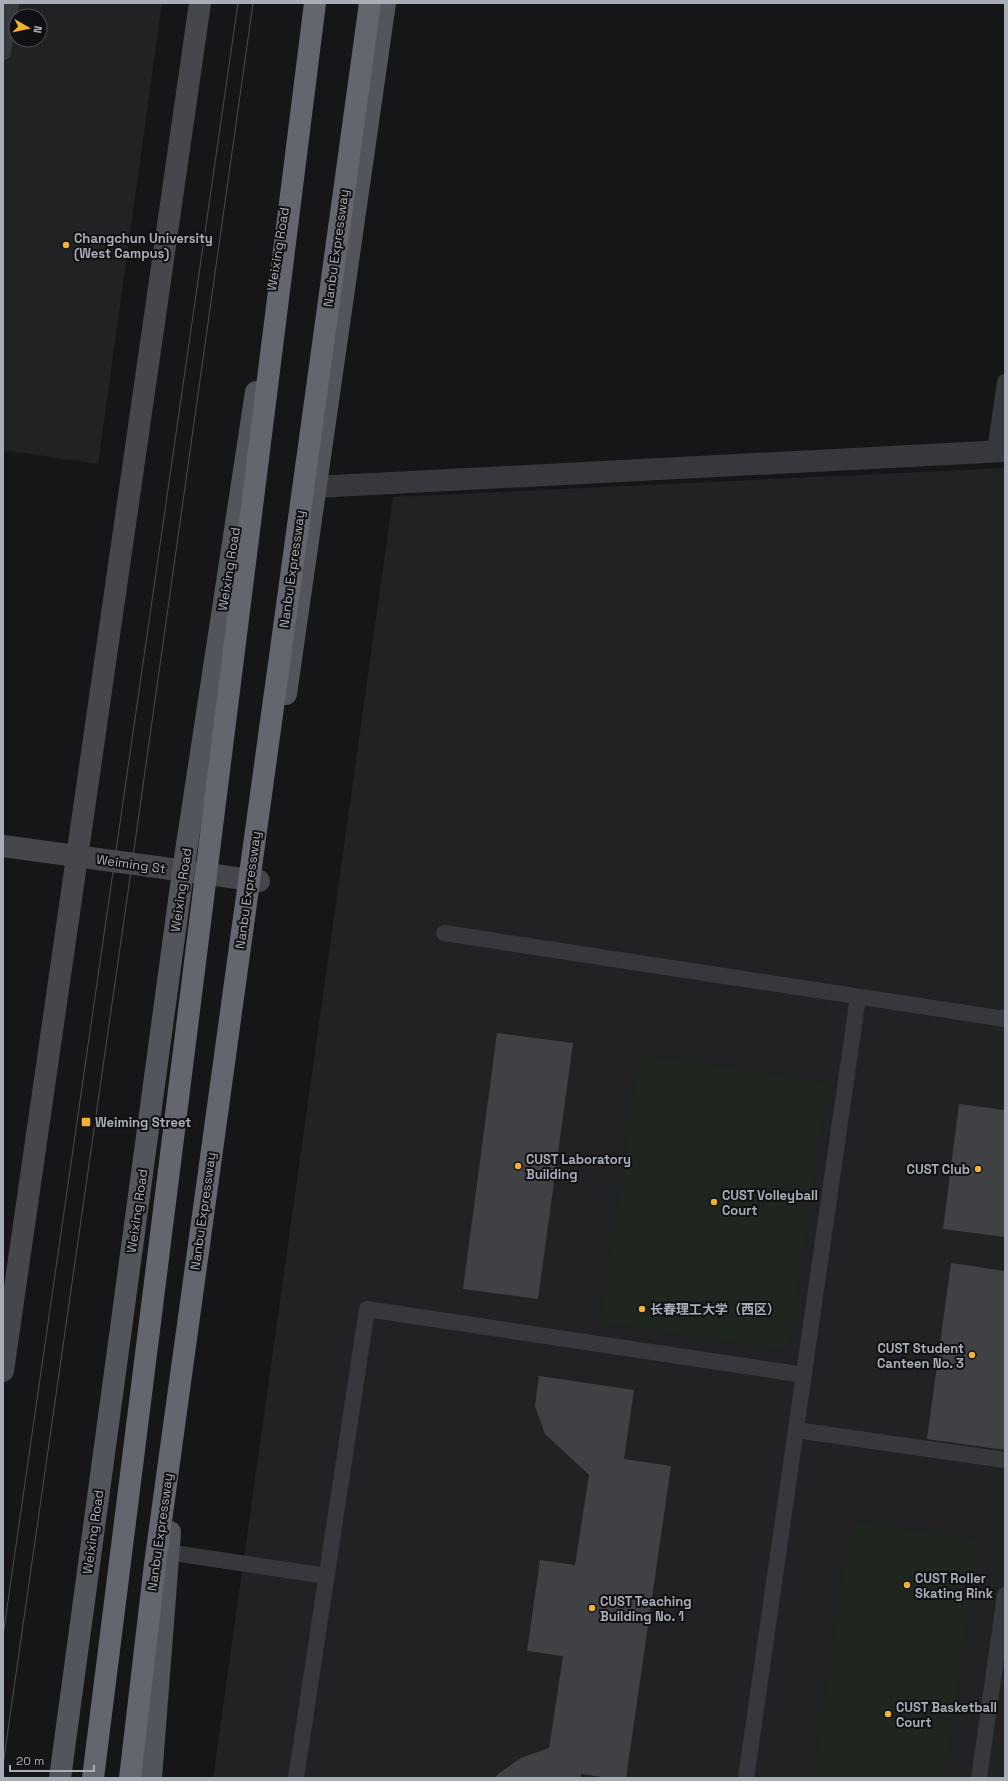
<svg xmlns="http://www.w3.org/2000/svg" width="1008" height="1781" viewBox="0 0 1008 1781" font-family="'Space Grotesk','Noto Sans SC',sans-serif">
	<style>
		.built { fill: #222225; fill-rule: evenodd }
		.green { fill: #1e261f }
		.building { fill: #404145 }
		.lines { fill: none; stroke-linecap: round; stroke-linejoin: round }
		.lane { stroke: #37383d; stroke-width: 16 }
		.street { stroke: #37383d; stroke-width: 22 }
		.secondary { stroke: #45474d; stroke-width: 22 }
		.primary { stroke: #53555c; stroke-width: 22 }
		.tram { stroke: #4a4c52; stroke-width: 1 }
		.highway-bridge { stroke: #63666e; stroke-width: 22 }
		.poi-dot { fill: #f2b134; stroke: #111113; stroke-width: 1.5 }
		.labels { text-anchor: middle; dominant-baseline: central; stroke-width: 4; stroke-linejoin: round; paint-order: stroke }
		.poi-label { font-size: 13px; font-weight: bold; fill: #a8adb8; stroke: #111113; text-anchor: start }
		.street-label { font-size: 13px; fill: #a8adb8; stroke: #111113 }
	</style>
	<rect width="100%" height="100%" fill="#161618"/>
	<g class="built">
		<path d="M3,3H162L98,464L3,450ZM16,16H40V40H16Z"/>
		<polygon points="1005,468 1005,1778 213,1778 393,497"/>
	</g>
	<g class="green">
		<polygon points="641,1055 827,1083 787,1350 602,1322"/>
		<polygon points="852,1522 977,1539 943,1778 815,1778"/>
	</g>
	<g class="building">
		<polygon points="497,1033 573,1043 538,1299 463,1289"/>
		<polygon points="959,1104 1005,1110 1005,1237 943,1229"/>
		<polygon points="951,1263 1005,1271 1005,1450 927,1439"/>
		<polygon points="539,1376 634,1390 624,1459 671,1466 626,1778 609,1778 581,1774 581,1778 495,1778 498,1774 521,1758 549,1748 563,1656 527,1651 540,1560 575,1565 589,1475 545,1434 535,1406"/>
	</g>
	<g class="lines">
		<g class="lane">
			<polyline points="3,52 11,3"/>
			<polyline points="995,451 1005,382"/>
			<polyline points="444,933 1005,1019"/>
			<polyline points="796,1430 1005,1460"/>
			<polyline points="167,1552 327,1576"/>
			<polyline points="296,1778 367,1309 804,1375"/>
			<polyline points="746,1778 858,997"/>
			<polyline points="979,1778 1005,1595"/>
		</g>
		<polyline class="street" points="315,487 1005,451"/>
		<g class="secondary">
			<polyline points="3,846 259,881"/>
			<polyline points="3,1371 200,3"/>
		</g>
		<g class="primary">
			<polyline points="286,694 385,3"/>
			<polyline points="60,1778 183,871 256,392"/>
			<polyline points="151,1778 170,1532"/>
		</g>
		<g class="tram">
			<polyline points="3,1636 238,3"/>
			<polyline points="3,1765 132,864 253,3"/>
		</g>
		<g class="highway-bridge">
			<polyline points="93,1778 315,3"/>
			<polyline points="130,1778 155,1564 370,3"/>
		</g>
	</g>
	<g class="poi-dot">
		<circle cx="66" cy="245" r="4"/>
		<rect x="81" y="1117" width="10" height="10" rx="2"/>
		<circle cx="518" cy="1166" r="4"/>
		<circle cx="978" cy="1169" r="4"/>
		<circle cx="714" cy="1202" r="4"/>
		<circle cx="642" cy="1309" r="4"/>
		<circle cx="972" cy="1355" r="4"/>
		<circle cx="907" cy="1585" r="4"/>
		<circle cx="592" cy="1608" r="4"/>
		<circle cx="888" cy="1714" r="4"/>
	</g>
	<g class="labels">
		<g class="poi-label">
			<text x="74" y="238">Changchun University<tspan x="74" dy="15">(West Campus)</tspan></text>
			<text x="95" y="1122">Weiming Street</text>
			<text x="526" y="1159">CUST Laboratory<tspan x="526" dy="15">Building</tspan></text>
			<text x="970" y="1169" text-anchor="end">CUST Club</text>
			<text x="722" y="1195">CUST Volleyball<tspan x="722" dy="15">Court</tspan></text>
			<text x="650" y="1309">长春理工大学（西区）</text>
			<text x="964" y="1348" text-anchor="end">CUST Student<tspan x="964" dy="15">Canteen No. 3</tspan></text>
			<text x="915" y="1578">CUST Roller<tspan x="915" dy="15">Skating Rink</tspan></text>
			<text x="600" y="1601">CUST Teaching<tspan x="600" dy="15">Building No. 1</tspan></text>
			<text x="896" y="1707">CUST Basketball<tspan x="896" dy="15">Court</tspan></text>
		</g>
		<g class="street-label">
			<text transform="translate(336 248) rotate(-82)">Nanbu Expressway</text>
			<text transform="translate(278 249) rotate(-81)">Weixing Road</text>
			<text transform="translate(229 569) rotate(-81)">Weixing Road</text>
			<text transform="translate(292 569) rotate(-82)">Nanbu Expressway</text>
			<text transform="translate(131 864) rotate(8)">Weiming St</text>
			<text transform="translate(181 890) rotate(-82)">Weixing Road</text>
			<text transform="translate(248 890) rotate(-82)">Nanbu Expressway</text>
			<text transform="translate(137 1211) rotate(-82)">Weixing Road</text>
			<text transform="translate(203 1211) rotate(-82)">Nanbu Expressway</text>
			<text transform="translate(93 1532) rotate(-82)">Weixing Road</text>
			<text transform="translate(160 1532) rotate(-82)">Nanbu Expressway</text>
		</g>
	</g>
	<rect width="1008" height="1781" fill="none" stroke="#a8adb8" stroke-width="8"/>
	<g transform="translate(28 28) rotate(99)"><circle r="19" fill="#111113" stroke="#4d4f55"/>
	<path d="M0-3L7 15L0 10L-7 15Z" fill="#f2b134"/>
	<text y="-6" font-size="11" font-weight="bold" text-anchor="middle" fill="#a8adb8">N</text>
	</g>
	<path d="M10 1765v6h84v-6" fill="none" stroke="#a8adb8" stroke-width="2"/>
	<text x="16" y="1765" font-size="12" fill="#a8adb8" stroke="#111113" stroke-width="3" paint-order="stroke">20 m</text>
</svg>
